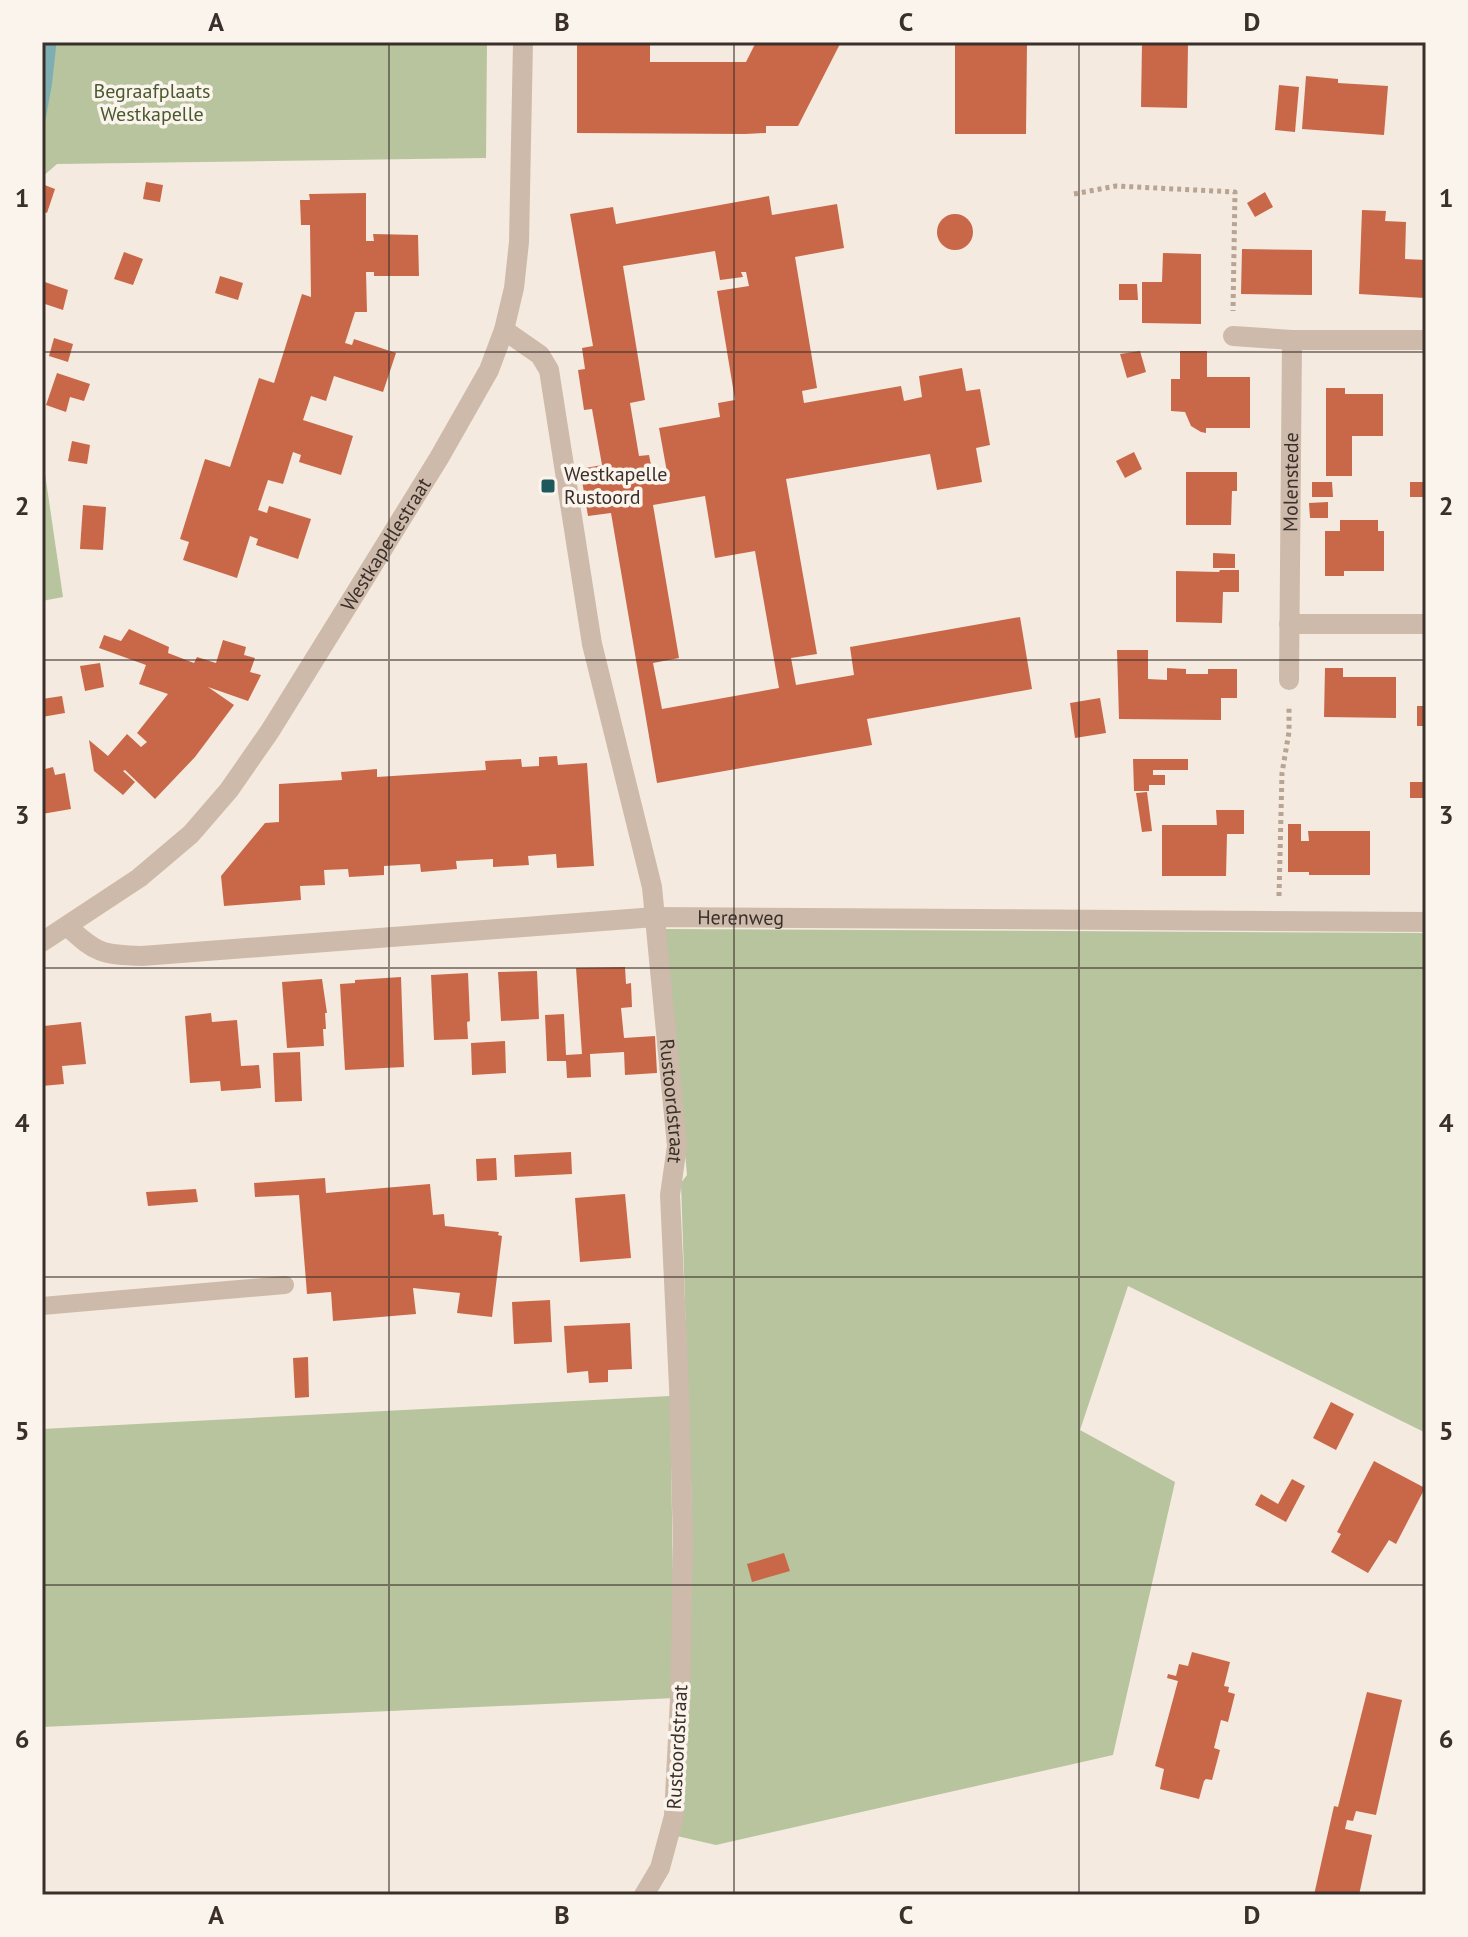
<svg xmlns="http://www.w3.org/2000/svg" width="1468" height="1937" viewBox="0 0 1468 1937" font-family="'PT Sans',sans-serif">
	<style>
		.green { fill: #b7c49e }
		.water { fill: #7dafb2 }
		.building { fill: #c96848; fill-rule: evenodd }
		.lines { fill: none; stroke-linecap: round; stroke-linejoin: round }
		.path { stroke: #b9a494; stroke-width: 5; stroke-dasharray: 4 4; stroke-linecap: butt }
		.service { stroke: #cdbaaa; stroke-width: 18 }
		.minor { stroke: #cdbaaa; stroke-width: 20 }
		.grid { fill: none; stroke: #3a2f2a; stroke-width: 2; stroke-opacity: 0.55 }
		.poi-dot { fill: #1e585d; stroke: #fbf4ec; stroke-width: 3 }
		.labels { text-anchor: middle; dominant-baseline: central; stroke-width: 7; stroke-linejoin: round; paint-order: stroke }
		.park-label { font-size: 20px; fill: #48592d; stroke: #fbf4ec }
		.poi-label { font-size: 20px; fill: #3a2f2a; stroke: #fbf4ec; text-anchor: start }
		.street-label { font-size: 20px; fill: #3a2f2a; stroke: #fbf4ec }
		.neatline { fill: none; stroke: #3a2f2a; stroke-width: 3 }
		.grid-label { font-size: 26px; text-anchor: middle; font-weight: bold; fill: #3a2f2a }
	</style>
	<rect width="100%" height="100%" fill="#f4eadf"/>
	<g class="green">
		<polygon points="42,42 487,42 486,158 57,164 42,177"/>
		<polygon points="42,453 63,597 42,601"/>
		<polygon points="665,929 1426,933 1426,1433 1128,1286 1080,1430 1175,1482 1113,1755 716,1845 677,1836 692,1512 681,1183 687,1175"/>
		<polygon points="670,1396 675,1698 42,1727 42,1429"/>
	</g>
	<polygon class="water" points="42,42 56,42 56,47 52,84 42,139"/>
	<g class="building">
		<polygon points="577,42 650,42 650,62 746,62 756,42 841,42 798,126 766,126 766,133 745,134 577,133"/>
		<polygon points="955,42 1027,42 1026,134 955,134"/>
		<polygon points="1142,44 1188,44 1187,108 1141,107"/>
		<polygon points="1306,76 1338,79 1338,83 1388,86 1384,135 1302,129"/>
		<polygon points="1279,85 1299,87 1295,132 1275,130"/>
		<polygon points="146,182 163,185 160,202 143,199"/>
		<polygon points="42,184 55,189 47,213 42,211"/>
		<polygon points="1265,192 1273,207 1255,217 1247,203"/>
		<polygon points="366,193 366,241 374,241 373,234 418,235 419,276 374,276 374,272 366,272 367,312 355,312 345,343 352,345 354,339 396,353 383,392 334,376 326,401 311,396 303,420 353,436 341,475 299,462 301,455 293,452 283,484 268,480 258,510 267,513 269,506 311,519 298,559 256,545 258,539 250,536 237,578 183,560 189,542 180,539 205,459 230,467 259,378 274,383 302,294 311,297 310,225 301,225 300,200 310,200 309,194"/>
		<path d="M769,196L772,215L837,204L844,248L795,257L817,388L802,391L804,403L901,386L904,401L922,397L919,376L962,368L966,391L980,389L990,445L976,448L982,482L937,490L930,454L786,479L817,654L791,658L796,685L854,675L850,647L1020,617L1032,689L867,719L872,745L657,783L611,513L588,516L580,469L602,465L592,409L584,410L578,370L585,369L582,348L593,346L570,214L613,207L616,224ZM715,251L720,280L743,277L741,272H746L749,286L717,291L735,400L718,403L720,417L659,428L669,483L655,485L649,455L639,456L630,403L645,400L623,266ZM705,496L715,558L755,551L779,688L662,709L653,663L679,658L653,505Z"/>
		<polygon points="1362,210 1386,211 1385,221 1406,222 1405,259 1426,260 1425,298 1359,294"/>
		<circle cx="955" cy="232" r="18"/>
		<polygon points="1242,249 1312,250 1312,295 1241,294"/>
		<polygon points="124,252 143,259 133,285 114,279"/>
		<polygon points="1163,253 1201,254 1201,324 1142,323 1142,282 1162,282"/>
		<polygon points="220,276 243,283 238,300 215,293"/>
		<polygon points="42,281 68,290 63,310 42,303"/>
		<polygon points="1119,284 1137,284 1138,300 1119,300"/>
		<polygon points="54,338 73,344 68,362 49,356"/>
		<polygon points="1140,351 1146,372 1127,378 1120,354"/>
		<polygon points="1180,351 1207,351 1207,377 1250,377 1250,428 1206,428 1206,433 1201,432 1191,426 1185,412 1171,411 1171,379 1180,379"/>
		<polygon points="57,373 90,384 84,401 70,397 66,412 46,405"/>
		<polygon points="1326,388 1345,388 1345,394 1383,394 1383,436 1352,436 1352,476 1326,476"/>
		<polygon points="72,441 90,445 87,464 68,461"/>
		<polygon points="1134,452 1142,469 1125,478 1116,461"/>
		<polygon points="1186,472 1237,472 1237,491 1232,491 1231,525 1186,525"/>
		<polygon points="1312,482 1332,482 1333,497 1312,497"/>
		<rect x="1410" y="482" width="16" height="15"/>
		<polygon points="1328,502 1328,518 1310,518 1309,503"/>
		<polygon points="83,505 106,507 103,550 80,549"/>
		<polygon points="1340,520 1378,520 1378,531 1384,531 1384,571 1344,571 1344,576 1325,576 1325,531 1340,531"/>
		<polygon points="1213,553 1235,554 1235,568 1213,568"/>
		<polygon points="1220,570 1239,570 1239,592 1223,592 1222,623 1176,622 1176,571 1219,572"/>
		<polygon points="129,629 169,647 168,653 194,663 197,657 216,663 223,640 246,647 244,655 255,658 250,672 261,675 248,701 208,687 234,705 195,757 155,799 125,770 123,771 135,782 123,795 94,771 89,740 108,756 127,734 141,747 147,742 137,733 168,694 139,684 146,665 99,648 104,635 121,641"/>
		<polygon points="1117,650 1148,650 1148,679 1167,680 1167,668 1186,669 1186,674 1208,674 1208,669 1237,669 1237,698 1221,698 1221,720 1119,719"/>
		<polygon points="100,663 104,687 85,691 80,666"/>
		<polygon points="1325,668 1343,668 1343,677 1396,677 1396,718 1324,717"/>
		<polygon points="62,696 65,713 42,717 42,699"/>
		<polygon points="1100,698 1106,733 1075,738 1070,703"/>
		<rect x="1417" y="706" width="9" height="20"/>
		<polygon points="557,756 558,765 587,763 594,866 557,868 556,854 528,856 529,865 493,867 493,859 456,861 457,869 421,872 420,864 384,866 384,875 349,877 348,869 324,870 325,885 300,886 301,900 224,906 221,876 265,823 279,822 279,784 342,780 341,772 377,769 377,777 486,770 485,761 521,759 522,767 539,766 539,757"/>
		<polygon points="1133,759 1188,759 1188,770 1153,770 1153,775 1165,775 1165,785 1149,785 1149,791 1134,791"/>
		<polygon points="42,760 45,769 53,767 55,775 65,773 71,809 42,814"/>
		<rect x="1410" y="782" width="16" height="16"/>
		<polygon points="1147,792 1152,831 1142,832 1136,793"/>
		<polygon points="1216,810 1244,810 1244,834 1227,834 1226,876 1162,876 1162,825 1217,825"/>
		<polygon points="1288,824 1301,824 1301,841 1309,841 1308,831 1370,831 1370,875 1309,875 1309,872 1288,872"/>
		<polygon points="625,967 626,984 631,983 632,1007 621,1008 624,1038 655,1036 657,1073 625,1075 624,1052 590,1054 591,1077 567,1078 566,1061 547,1061 545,1015 564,1014 566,1055 582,1054 576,968"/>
		<polygon points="537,971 539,1019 501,1021 498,972"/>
		<polygon points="468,973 470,1021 467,1022 468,1039 434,1040 431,975"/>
		<polygon points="401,977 404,1067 345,1070 340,984 355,983 355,980"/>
		<polygon points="322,979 327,1013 325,1013 326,1029 323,1029 324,1046 287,1048 282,982"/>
		<polygon points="211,1013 212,1022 237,1020 241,1066 259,1065 261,1088 221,1091 220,1081 190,1083 185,1016"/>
		<polygon points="81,1022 86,1064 62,1066 64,1084 42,1086 44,1026"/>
		<polygon points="505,1041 506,1073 472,1075 471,1043"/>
		<polygon points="300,1052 302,1101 275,1102 273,1053"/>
		<polygon points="571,1152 572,1174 515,1177 514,1155"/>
		<polygon points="496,1158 497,1180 477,1181 476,1159"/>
		<polygon points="325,1178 326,1193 430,1184 433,1215 444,1214 445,1226 499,1232 498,1235 502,1236 492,1317 457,1313 460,1293 413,1288 416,1314 333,1321 331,1292 307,1294 299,1195 255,1197 254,1183"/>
		<polygon points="196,1189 198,1202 148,1206 146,1192"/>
		<polygon points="625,1194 631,1258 580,1262 575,1198"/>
		<polygon points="550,1300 552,1342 514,1344 512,1302"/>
		<polygon points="630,1323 632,1369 608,1370 608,1382 589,1383 588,1371 567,1373 564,1326"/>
		<polygon points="308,1357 309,1397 295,1398 293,1358"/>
		<polygon points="1331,1402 1354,1414 1336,1450 1313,1438"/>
		<polygon points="1374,1461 1425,1488 1396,1544 1389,1540 1368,1573 1331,1552 1341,1534 1337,1532"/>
		<polygon points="1292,1479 1305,1486 1286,1522 1255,1505 1261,1494 1278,1504"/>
		<polygon points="784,1553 790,1571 752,1582 747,1564"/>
		<polygon points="1192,1652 1230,1662 1224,1686 1229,1687 1228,1692 1235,1694 1228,1722 1221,1720 1214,1748 1220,1750 1212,1780 1206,1779 1204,1781 1199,1799 1160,1789 1164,1769 1155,1766 1178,1681 1167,1678 1168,1674 1176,1676 1179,1664 1188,1666"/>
		<polygon points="1367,1692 1402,1700 1376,1815 1356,1811 1353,1821 1347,1820 1345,1829 1372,1835 1359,1895 1314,1895 1334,1806 1338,1807"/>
	</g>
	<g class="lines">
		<g class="path">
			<polyline points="1074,194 1116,186 1235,192 1233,311"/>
			<polyline points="1279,896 1282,773 1289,732 1289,707"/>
		</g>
		<polyline class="service" points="42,1306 285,1285"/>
		<g class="minor">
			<path id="s1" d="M504,330L540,355L549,370L592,644L652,887L677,1146L670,1195L679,1387L683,1543L680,1699L674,1816L660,1868L644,1895"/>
			<polyline points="1233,336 1292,340 1426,340"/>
			<polyline points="1289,624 1426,624"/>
			<path id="s2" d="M1289,680L1292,340"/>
			<path id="s3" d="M67,926C96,953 102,955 142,956L655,917L1426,922"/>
			<path id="s4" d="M42,942L139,878L191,834L229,790L270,731L350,602L439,458L489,370L504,330L514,288L519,242L523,42"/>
		</g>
	</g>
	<path class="grid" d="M389,42V1895M734,42V1895M1079,42V1895M42,352H1426M42,660H1426M42,968H1426M42,1277H1426M42,1585H1426"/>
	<rect class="poi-dot" x="540" y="478" width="16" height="16" rx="4"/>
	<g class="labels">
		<g class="park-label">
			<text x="152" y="91">Begraafplaats<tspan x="152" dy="23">Westkapelle</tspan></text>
		</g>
		<g class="poi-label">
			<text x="564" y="474">Westkapelle<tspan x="564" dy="23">Rustoord</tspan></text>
		</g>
		<g class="street-label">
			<text stroke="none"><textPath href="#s2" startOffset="198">Molenstede</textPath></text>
			<text stroke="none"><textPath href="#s4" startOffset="534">Westkapellestraat</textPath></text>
			<text stroke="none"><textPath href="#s3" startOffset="684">Herenweg</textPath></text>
			<text stroke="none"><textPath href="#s1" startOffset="804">Rustoordstraat</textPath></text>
			<text transform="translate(677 1747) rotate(-87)">Rustoordstraat</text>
		</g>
	</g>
	<rect width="1468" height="1937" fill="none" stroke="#fbf4ec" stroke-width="88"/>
	<rect x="44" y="44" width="1380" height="1849" class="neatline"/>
	<g class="grid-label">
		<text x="216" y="31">A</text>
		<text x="562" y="31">B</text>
		<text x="906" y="31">C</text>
		<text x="1252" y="31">D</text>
		<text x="22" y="207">1</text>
		<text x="1446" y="207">1</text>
		<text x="22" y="515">2</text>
		<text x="1446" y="515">2</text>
		<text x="22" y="824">3</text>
		<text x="1446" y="824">3</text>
		<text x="22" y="1132">4</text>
		<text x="1446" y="1132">4</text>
		<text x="22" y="1440">5</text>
		<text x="1446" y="1440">5</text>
		<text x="22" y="1748">6</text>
		<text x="1446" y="1748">6</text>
		<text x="216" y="1924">A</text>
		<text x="562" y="1924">B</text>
		<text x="906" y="1924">C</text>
		<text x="1252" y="1924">D</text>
	</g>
</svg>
